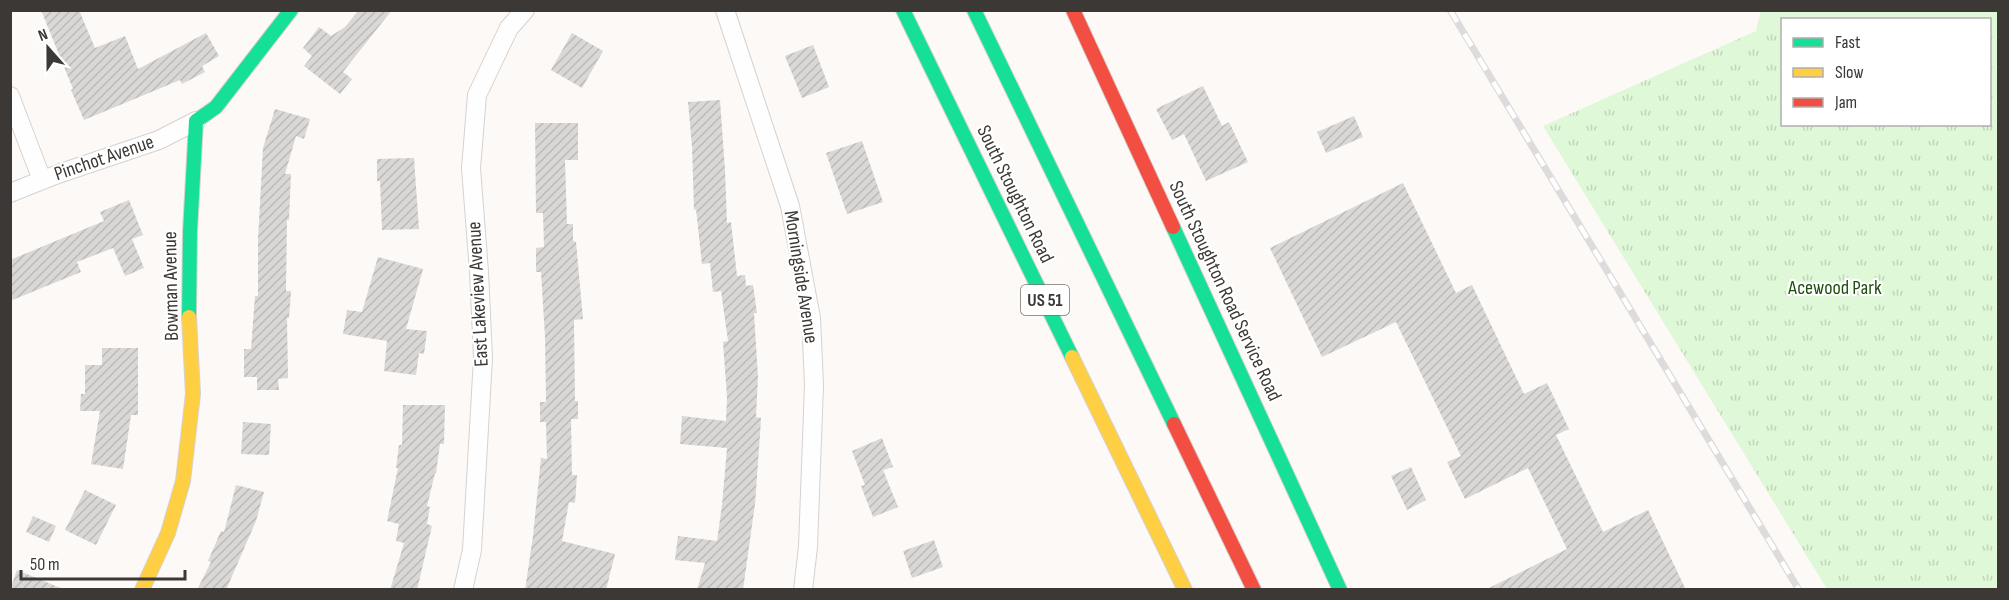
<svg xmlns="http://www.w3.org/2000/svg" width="2009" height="600" viewBox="0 0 2009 600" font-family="'Sofia Sans Condensed',sans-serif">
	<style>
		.grass { fill: url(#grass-tufts); fill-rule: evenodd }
		.building { fill: url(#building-hatch) }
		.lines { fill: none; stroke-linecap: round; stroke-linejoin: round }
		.street-casing { stroke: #d5d2d0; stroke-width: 20 }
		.fast-casing { stroke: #d5d2d0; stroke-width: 16 }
		.slow-casing { stroke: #d5d2d0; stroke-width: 16 }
		.jam-casing { stroke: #d5d2d0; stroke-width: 16 }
		.street { stroke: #fffefe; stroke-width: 18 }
		.fast { stroke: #16e098; stroke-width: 14 }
		.slow { stroke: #ffcf43; stroke-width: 14 }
		.jam { stroke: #f24e42; stroke-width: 14 }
		.rail-casing { stroke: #dddbdb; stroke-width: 7 }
		.rail { stroke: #fff; stroke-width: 4.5; stroke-dasharray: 14; stroke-linecap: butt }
		.labels { text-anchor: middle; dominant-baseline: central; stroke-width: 4.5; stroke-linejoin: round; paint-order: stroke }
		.shield { fill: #fff; stroke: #767472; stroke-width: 1.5 }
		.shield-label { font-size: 18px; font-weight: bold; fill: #3b3836 }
		.street-label { font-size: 20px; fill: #3b3836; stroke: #fff }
		.park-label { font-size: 20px; fill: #1d5010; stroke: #fff }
	</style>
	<defs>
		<pattern id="grass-tufts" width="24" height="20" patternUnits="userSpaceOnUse" patternTransform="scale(1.5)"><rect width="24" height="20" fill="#dff8d7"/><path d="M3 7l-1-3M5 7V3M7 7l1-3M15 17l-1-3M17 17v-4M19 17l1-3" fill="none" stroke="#c0d5b9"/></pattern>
		<pattern id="building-hatch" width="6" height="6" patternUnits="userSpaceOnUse" patternTransform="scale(1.5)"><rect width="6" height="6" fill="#dad8d6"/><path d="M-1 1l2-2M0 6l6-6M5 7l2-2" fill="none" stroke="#bcbab8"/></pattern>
	</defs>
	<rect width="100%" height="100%" fill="#fcf9f7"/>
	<path class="grass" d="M1761,11H1998V589H1827L1543,126L1756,31ZM1782,20H1990V124H1782Z"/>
	<g class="building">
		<polygon points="41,10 79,10 95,48 125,36 138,69 206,33 219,56 202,66 205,72 182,84 180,80 84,120 71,90 73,89"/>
		<polygon points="359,10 392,10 343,72 352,79 340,94 304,66 312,56 303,48 319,27 331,36 345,27"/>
		<polygon points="572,33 603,51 582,88 551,70"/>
		<polygon points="813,45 829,87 802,98 785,56"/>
		<polygon points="1203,86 1222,126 1229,122 1248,162 1206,181 1184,134 1172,140 1156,109"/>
		<polygon points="720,100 725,170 727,223 731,222 737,276 745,275 746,286 753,285 757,313 754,313 758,377 756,417 761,418 760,435 755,504 743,590 697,590 705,563 675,560 678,536 717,541 722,505 727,448 680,444 682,416 726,421 727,398 723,342 728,341 721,291 713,292 710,263 702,264 696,209 694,210 692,147 688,102"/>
		<polygon points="275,109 310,119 304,139 296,136 285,174 291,174 289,220 287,220 286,291 291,291 289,318 287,318 288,378 278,379 279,390 257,390 257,377 244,377 244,349 251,349 255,296 258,296 258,239 263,148"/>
		<polygon points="1354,116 1363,137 1326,153 1317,132"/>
		<polygon points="535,123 578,123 578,160 565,160 567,224 573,224 573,241 576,242 583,319 574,320 575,401 578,401 578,419 571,419 572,475 577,475 575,503 569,502 562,541 615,554 606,590 525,590 533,536 541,458 547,459 546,422 540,422 540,402 546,402 545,337 541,272 536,272 536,248 544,247 543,213 536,213"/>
		<polygon points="862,141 883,202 847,214 826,153"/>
		<polygon points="414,158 419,229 382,230 380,181 377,181 377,159"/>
		<polygon points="1403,183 1456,293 1472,285 1524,394 1547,383 1569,429 1556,435 1603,532 1648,510 1686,590 1485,590 1567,549 1528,468 1465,499 1447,462 1461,456 1396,322 1322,357 1270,248"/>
		<polygon points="129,200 143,235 132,239 144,268 125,276 113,248 77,262 81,272 10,301 10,260 104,221 100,212"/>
		<polygon points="378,257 423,269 406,329 427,331 424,354 419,353 416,375 384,371 387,341 343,334 347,310 362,312"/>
		<polygon points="102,348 138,348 138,415 131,415 123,469 91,464 100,411 80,411 81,394 85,394 85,365 102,365"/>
		<polygon points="403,405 445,405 444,444 440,444 436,473 435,473 427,506 430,507 427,524 432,526 417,590 390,590 404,543 396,541 399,524 387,521 398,468 396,468 399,445 402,445"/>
		<polygon points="243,422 271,424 269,455 241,454"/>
		<polygon points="882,438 893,467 883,470 898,507 873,517 861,486 865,485 852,451"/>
		<polygon points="1411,467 1426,500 1407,510 1391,476"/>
		<polygon points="236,485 264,492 256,521 226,590 197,590 211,562 208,561 221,531 224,532"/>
		<polygon points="85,490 116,505 96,545 65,530"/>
		<polygon points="33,516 56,526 49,542 26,532"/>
		<polygon points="934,540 943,567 912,578 903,551"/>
		<polygon points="17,570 63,589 63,590 10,590"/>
	</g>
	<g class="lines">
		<g class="street-casing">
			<g id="street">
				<polyline points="725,10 790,206 811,318 814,385 808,547 803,590"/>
				<polyline points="10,96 42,180"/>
				<polyline points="10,193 58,174 159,140 196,121"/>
				<polyline points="463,590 472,550 483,358 479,272 471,168 477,95 509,28 525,10"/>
			</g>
		</g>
		<g class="fast-casing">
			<g id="fast">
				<polyline points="903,10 1072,357"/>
				<polyline points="974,10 1174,424"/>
				<polyline points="1173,227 1340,590"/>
				<polyline points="189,317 190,232 196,121 216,107 291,10"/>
			</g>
		</g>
		<g class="slow-casing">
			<g id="slow">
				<polyline points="1072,357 1185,590"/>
				<polyline points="142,590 168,533 183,481 193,394 189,317"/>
			</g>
		</g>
		<g class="jam-casing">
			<g id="jam">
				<polyline points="1073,10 1173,227"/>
				<polyline points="1174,424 1254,590"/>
			</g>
		</g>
		<use href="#street" class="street"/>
		<use href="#fast" class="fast"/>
		<use href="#slow" class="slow"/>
		<use href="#jam" class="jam"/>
		<g class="rail-casing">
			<polyline id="rail" points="1450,10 1799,590"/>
		</g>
		<use href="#rail" class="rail"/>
	</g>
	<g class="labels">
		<rect class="shield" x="1021" y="285" width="48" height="30" rx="4.5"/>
		<g class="shield-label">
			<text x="1045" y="300">US 51</text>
		</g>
		<g class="street-label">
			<text transform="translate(104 158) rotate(-19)">Pinchot Avenue</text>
			<text transform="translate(1015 194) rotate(64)">South Stoughton Road</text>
			<text transform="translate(801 277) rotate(81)">Morningside Avenue</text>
			<text transform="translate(171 286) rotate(-91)">Bowman Avenue</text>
			<text transform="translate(1225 291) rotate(65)">South Stoughton Road Service Road</text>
			<text transform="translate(478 294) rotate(-93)">East Lakeview Avenue</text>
		</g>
		<g class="park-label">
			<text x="1835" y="288">Acewood Park</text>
		</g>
	</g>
	<rect width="2009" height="600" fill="none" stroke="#3b3836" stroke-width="24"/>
	<rect x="1781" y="18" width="210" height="108" fill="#ffffff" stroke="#b1afaf" stroke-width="1.5"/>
	<rect x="1793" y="38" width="30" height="9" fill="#16e098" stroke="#b1afaf" stroke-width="1.5"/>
	<text x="1835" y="48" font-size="18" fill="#3b3836">Fast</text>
	<rect x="1793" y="68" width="30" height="9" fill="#ffcf43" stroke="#b1afaf" stroke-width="1.5"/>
	<text x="1835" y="78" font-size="18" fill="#3b3836">Slow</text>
	<rect x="1793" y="98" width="30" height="9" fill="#f24e42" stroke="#b1afaf" stroke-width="1.5"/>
	<text x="1835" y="108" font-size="18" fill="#3b3836">Jam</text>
	<g transform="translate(48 48) rotate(339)" stroke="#ffffff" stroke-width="4.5" paint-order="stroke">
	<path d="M0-4.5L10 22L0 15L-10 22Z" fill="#3b3836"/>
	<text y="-9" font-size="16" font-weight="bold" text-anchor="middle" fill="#3b3836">N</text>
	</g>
	<path d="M21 570v9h164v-9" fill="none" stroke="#3b3836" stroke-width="3"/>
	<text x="30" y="570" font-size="18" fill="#3b3836" stroke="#ffffff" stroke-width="4.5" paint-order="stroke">50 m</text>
</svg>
